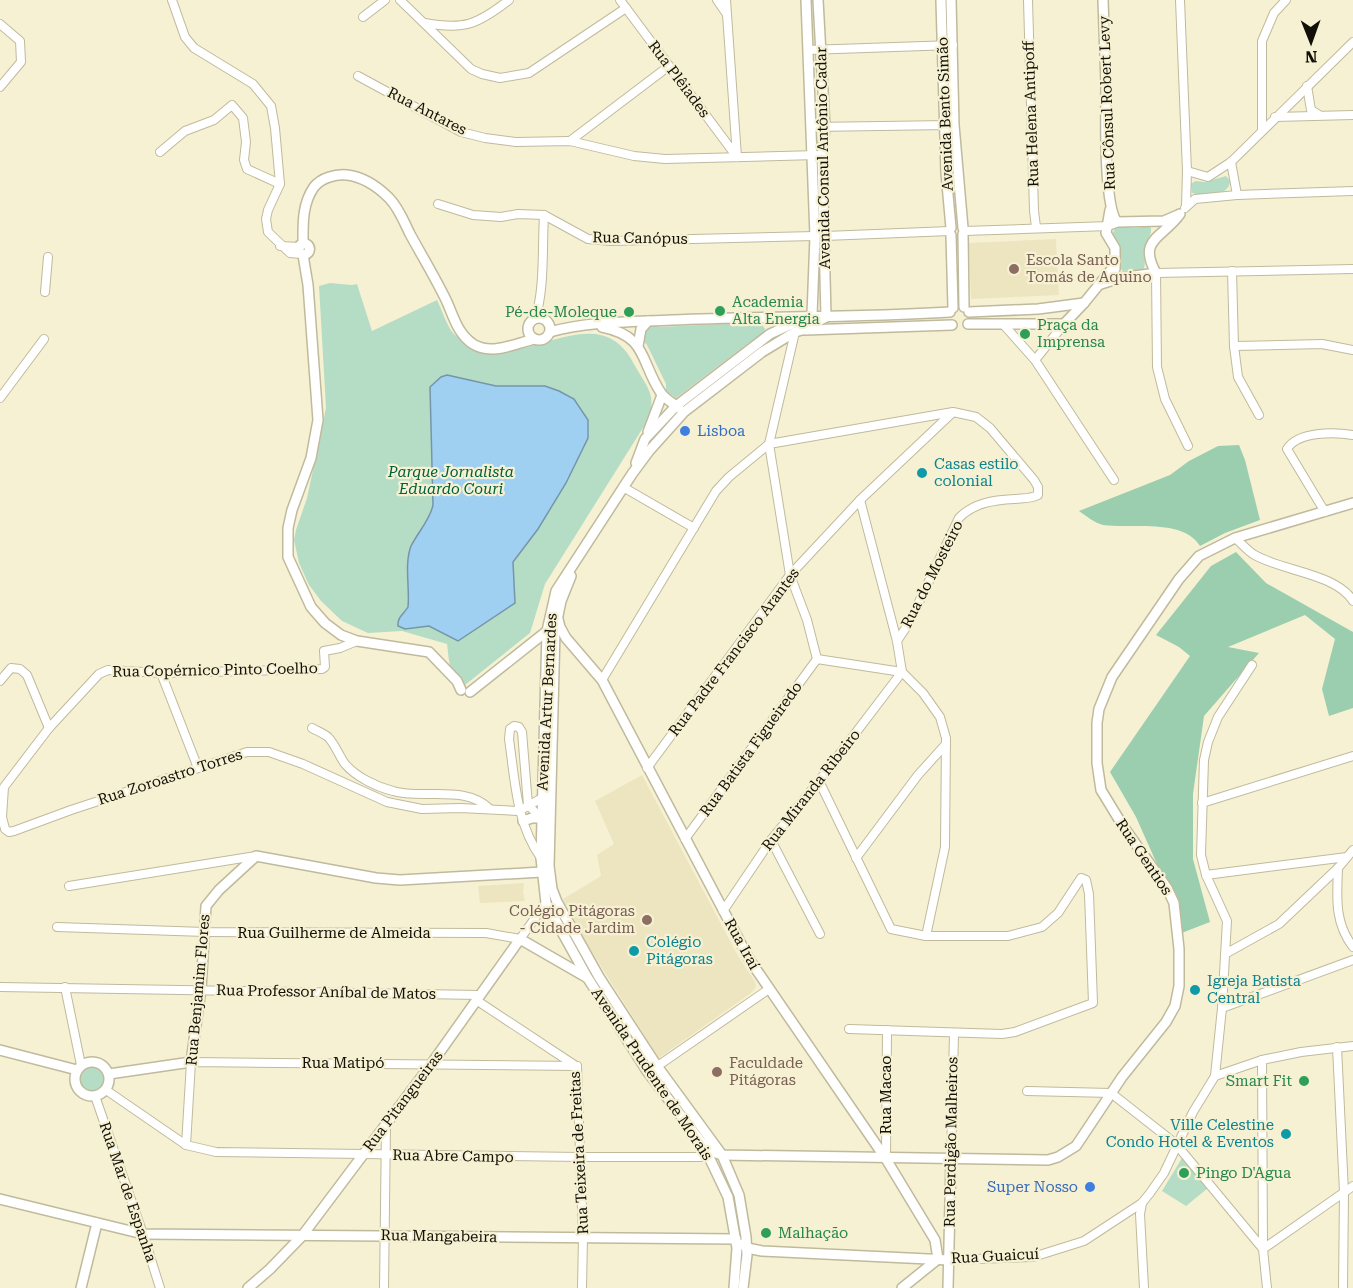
<svg xmlns="http://www.w3.org/2000/svg" width="1353" height="1288" viewBox="0 0 1353 1288" font-family="'Roboto Serif',serif">
	<style>
		.built { fill: #ede5c0 }
		.green { fill: #b5ddc5 }
		.forest { fill: #9aceaf }
		.water { fill: #9fd0f1; stroke: #7596aa; stroke-width: 1.5 }
		.lines { fill: none; stroke-linecap: round; stroke-linejoin: round }
		.minor-casing { stroke: #c0ba9d; stroke-width: 10 }
		.tertiary-casing { stroke: #c0ba9d; stroke-width: 12 }
		.minor { stroke: #fff; stroke-width: 8 }
		.tertiary { stroke: #fff; stroke-width: 9 }
		.education-dot { fill: #8d6e63; stroke: #f7f1d3; stroke-width: 2 }
		.leisure-dot { fill: #2e9e5b; stroke: #f7f1d3; stroke-width: 2 }
		.shop-dot { fill: #3f7fe0; stroke: #f7f1d3; stroke-width: 2 }
		.culture-dot { fill: #0f9aa8; stroke: #f7f1d3; stroke-width: 2 }
		.labels { text-anchor: middle; dominant-baseline: central; stroke-width: 4.5; stroke-linejoin: round; paint-order: stroke }
		.street-label { font-size: 15px; fill: #121006; stroke: #f7f1d3 }
		.education-label { font-size: 15px; fill: #785e54; stroke: #f7f1d3; text-anchor: start }
		.leisure-label { font-size: 15px; fill: #27864d; stroke: #f7f1d3; text-anchor: start }
		.shop-label { font-size: 15px; fill: #366cbe; stroke: #f7f1d3; text-anchor: start }
		.culture-label { font-size: 15px; fill: #0d838f; stroke: #f7f1d3; text-anchor: start }
		.park-label { font-size: 15px; font-style: italic; fill: #01603c; stroke: #f7f1d3 }
	</style>
	<rect width="100%" height="100%" fill="#f7f1d3"/>
	<g class="built">
		<polygon points="1056,239 1059,295 971,299 969,243"/>
		<polygon points="642,775 738,956 755,982 756,987 751,993 659,1058 585,941 563,899 601,876 597,855 614,844 595,801"/>
		<polygon points="524,883 523,892 525,901 480,903 478,886"/>
	</g>
	<g class="green">
		<path d="M1226,176L1230,181C1230,196 1204,197 1192,193L1191,184L1195,181L1205,182Z"/>
		<path d="M1118,226L1135,228L1149,226L1151,228C1152,238 1145,242 1144,251C1143,259 1147,263 1143,270L1123,271L1118,266L1120,250L1112,234L1115,229Z"/>
		<path d="M330,283L352,285L357,284L372,331L437,300C442,310 446,324 453,333C456,336 460,339 464,341C518,380 596,290 634,364C639,374 649,386 651,397C652,402 651,409 651,415L545,584L530,633L465,685L463,682C448,675 449,658 447,644L402,631L368,633L342,621L321,601L309,585L299,563L294,540L296,530L307,498L326,408L319,286Z"/>
		<path d="M760,322L765,329C763,339 758,337 751,341L676,398L666,391V384L647,345L643,341C643,332 645,327 654,324L658,327Z"/>
		<circle cx="92" cy="1079" r="16"/>
		<polygon points="1182,1158 1208,1188 1186,1206 1162,1191"/>
	</g>
	<g class="forest">
		<path d="M1239,445L1245,460L1260,520L1225,533L1200,546C1183,518 1131,529 1103,525C1095,523 1086,516 1079,511L1170,475L1189,461L1218,446Z"/>
		<polygon points="1236,552 1266,583 1353,632 1353,708 1329,716 1322,689 1335,639 1305,615 1228,647 1259,653 1204,716 1193,794 1193,859 1210,922 1179,934 1173,900 1136,817 1110,772 1190,656 1179,647 1156,635 1211,566"/>
	</g>
	<path class="water" d="M447,375L496,386H545L559,391L574,399L588,420V438L566,483L538,529L513,562L515,603L458,641L429,626L405,629L398,626C397,617 404,614 408,607C410,589 404,564 411,546C418,532 430,520 433,505L430,387L441,377Z"/>
	<g class="lines">
		<g class="minor-casing">
			<g id="minor">
				<polyline points="172,0 185,37 194,48 253,84 271,106 275,128 280,184 268,210 266,219 268,232 290,253 301,254"/>
				<polyline points="400,0 471,69 482,74 500,78 529,73 626,8"/>
				<polyline points="620,0 737,157"/>
				<polyline points="717,0 726,13"/>
				<polyline points="726,0 737,157"/>
				<polyline points="1028,0 1034,211 1036,227"/>
				<polyline points="1180,0 1187,171 1186,206"/>
				<polyline points="363,17 385,0"/>
				<path d="M425,23C464,30 477,25 509,0"/>
				<polyline points="0,24 20,41 21,62 0,87"/>
				<polyline points="808,50 953,45"/>
				<polyline points="358,76 461,132 485,138 516,142 570,141 634,156 665,159 817,155"/>
				<polyline points="1307,86 1311,110 1319,115"/>
				<polyline points="1275,117 1353,115"/>
				<polyline points="812,127 949,125"/>
				<polyline points="1262,130 1262,41 1274,13 1286,0"/>
				<polyline points="570,141 669,66"/>
				<polyline points="160,152 185,131 214,120 232,105 243,118 246,142 244,160 247,169 280,184"/>
				<polyline points="1231,162 1237,195"/>
				<polyline points="1187,171 1208,177 1231,162 1353,42"/>
				<polyline points="438,204 473,215 501,217 518,214 544,215 588,239 611,241 815,236"/>
				<polyline points="1185,208 1195,199 1237,195 1353,191"/>
				<polyline points="964,231 1109,226"/>
				<polyline points="825,236 950,231"/>
				<polyline points="280,246 300,247"/>
				<polyline points="1232,271 1234,346 1238,377 1259,415"/>
				<polyline points="45,292 48,257"/>
				<path d="M535,319C545,289 542,247 544,215"/>
				<polyline points="1003,324 1035,360 1114,480"/>
				<polyline points="795,332 769,444 790,575 807,620 817,659"/>
				<polyline points="1234,346 1322,344 1353,350"/>
				<polyline points="1035,360 1064,324"/>
				<polyline points="0,398 44,339"/>
				<polyline points="1188,446 1165,399 1157,367 1156,273 1353,269"/>
				<polyline points="623,487 694,528"/>
				<path d="M1325,512L1287,449C1298,431 1335,432 1353,435"/>
				<path d="M1235,538C1241,543 1247,550 1253,554C1280,571 1336,573 1353,601"/>
				<polyline points="357,641 340,648 324,651 325,667 322,669 161,673 108,670 99,674 49,728 4,787 2,817 5,829 9,832 14,831 71,810 247,752 269,752 303,764 387,802 422,809 460,808 519,811 542,798"/>
				<polyline points="817,659 902,672 923,693 940,717 946,738 945,847 926,936"/>
				<polyline points="161,673 198,768"/>
				<path d="M602,680L716,491L729,477L769,444L953,412L976,417L990,428L1034,480L1038,487V495C1031,499 1022,498 1014,499C994,500 973,503 959,518L909,623L897,641"/>
				<polyline points="0,681 11,668 20,669 27,675 49,728"/>
				<path d="M312,728C317,731 323,733 328,737C335,744 339,756 345,764C356,777 377,787 393,791C423,800 465,784 490,809"/>
				<polyline points="647,768 790,575 860,500 952,413"/>
				<polyline points="819,781 891,929 926,936 1008,936 1042,927 1058,913 1081,878 1086,880 1089,894 1093,1003 1015,1032 1002,1034 849,1029"/>
				<polyline points="1202,803 1353,756"/>
				<polyline points="685,839 817,659"/>
				<polyline points="771,840 820,934"/>
				<path d="M541,858C516,823 515,780 509,739L510,729L514,726L519,727L522,732L528,805L541,818"/>
				<polyline points="856,858 918,775 946,744"/>
				<path d="M1338,868C1337,897 1334,922 1353,947"/>
				<polyline points="1206,875 1347,857"/>
				<polyline points="69,886 256,856"/>
				<polyline points="723,911 771,840 819,781 902,672 897,641 860,500"/>
				<polyline points="57,927 205,932 486,933 520,939 546,903"/>
				<polyline points="1225,954 1279,924 1338,868 1353,850"/>
				<polyline points="0,987 480,995"/>
				<polyline points="65,987 81,1065"/>
				<polyline points="476,1000 576,1066"/>
				<polyline points="1222,1008 1353,960"/>
				<polyline points="1337,1047 1344,1192 1343,1288"/>
				<polyline points="1262,1060 1263,1249 1267,1288"/>
				<polyline points="577,1066 583,1238 582,1288"/>
				<polyline points="647,1071 662,1063 769,989"/>
				<polyline points="1215,1076 1222,1008 1227,921 1206,875 1201,855 1204,760 1208,742 1218,717 1252,665"/>
				<polyline points="106,1090 186,1145 216,1152 581,1157 709,1157"/>
				<polyline points="1027,1091 1111,1093 1176,1144 1263,1249"/>
				<polyline points="95,1096 143,1234 160,1288"/>
				<polyline points="186,1145 191,1062 577,1066"/>
				<polyline points="886,1159 887,1030"/>
				<polyline points="951,1159 954,1033"/>
				<polyline points="1142,1203 1140,1214 1144,1288"/>
				<polyline points="1263,1249 1353,1186"/>
				<polyline points="949,1260 1033,1257 1084,1241 1142,1203 1150,1193 1164,1173 1193,1112 1215,1076 1262,1060 1301,1052 1353,1046"/>
				<polyline points="384,1288 386,1125"/>
			</g>
		</g>
		<g class="tertiary-casing">
			<g id="tertiary">
				<polyline points="806,0 815,236 812,315"/>
				<polyline points="818,0 825,127 822,155 826,317"/>
				<polyline points="941,0 946,173 951,228"/>
				<polyline points="951,0 954,125 963,228"/>
				<path d="M1103,0C1104,28 1105,56 1106,84C1106,110 1103,204 1117,222"/>
				<polyline points="1110,210 1106,233 1115,248 1115,269"/>
				<polyline points="1112,224 1117,222 1164,221 1178,215"/>
				<polyline points="963,234 964,307"/>
				<polyline points="951,235 953,308"/>
				<circle cx="304" cy="249" r="5.5"/>
				<path d="M303,244C303,224 302,204 314,187C321,178 335,174 347,175C364,177 377,186 389,198C399,208 404,222 410,234C422,256 436,279 447,302C454,318 458,334 473,344C492,356 516,343 535,339"/>
				<polyline points="303,255 308,285 318,420 311,458 292,510 288,528 288,557 311,607 325,623 341,635 357,641 429,652 457,681 461,690"/>
				<path d="M1101,284L1120,278L1156,273C1137,239 1163,238 1180,214"/>
				<polyline points="969,312 1038,309 1084,303"/>
				<circle cx="539" cy="329" r="11"/>
				<polyline points="968,324 1064,324 1084,303 1115,265"/>
				<path d="M602,327C648,336 640,362 661,393C665,399 673,403 679,408"/>
				<polyline points="805,330 952,325"/>
				<path d="M550,332C589,321 631,322 672,320C765,316 857,318 950,312"/>
				<polyline points="638,346 641,329 648,321"/>
				<polyline points="648,432 662,395"/>
				<polyline points="636,463 645,439 676,406 770,334 807,317"/>
				<polyline points="571,576 561,601 555,630 549,866 552,889 557,902 599,977 657,1066 722,1155 739,1195 746,1237 747,1255 743,1288"/>
				<polyline points="558,619 560,627 566,638 602,680 749,959 886,1159 935,1240 938,1259"/>
				<polyline points="470,692 547,631"/>
				<polyline points="523,821 532,818 541,818"/>
				<polyline points="0,1050 77,1070"/>
				<circle cx="92" cy="1079" r="17"/>
				<polyline points="109,1074 191,1062 201,989 206,906 219,890 256,856 376,878 400,880 542,872"/>
				<polyline points="701,1142 710,1151 722,1155 1048,1160 1058,1157 1076,1146 1122,1077 1166,1022 1175,1006 1179,986 1179,949 1174,903 1167,888 1123,826 1101,790 1097,763 1097,723 1099,709 1112,677 1179,579 1199,556 1235,538 1353,503"/>
				<polyline points="0,1199 143,1234 736,1239"/>
				<polyline points="742,1244 747,1248 762,1251 949,1260"/>
				<polyline points="81,1288 97,1223"/>
				<polyline points="248,1288 270,1269 302,1236 432,1063 520,939 586,977"/>
				<polyline points="734,1288 737,1248 728,1197 709,1157 701,1142 647,1071 587,977 546,903 541,858 547,631 556,591 632,474 649,451 684,412 762,352 795,332 802,330 826,317"/>
				<polyline points="902,1288 938,1259"/>
				<polyline points="948,1288 951,1159"/>
			</g>
		</g>
		<use href="#minor" class="minor"/>
		<use href="#tertiary" class="tertiary"/>
	</g>
	<g class="education-dot">
		<circle cx="1014" cy="269" r="6"/>
		<circle cx="647" cy="920" r="6"/>
		<circle cx="717" cy="1072" r="6"/>
	</g>
	<g class="leisure-dot">
		<circle cx="720" cy="311" r="6"/>
		<circle cx="629" cy="312" r="6"/>
		<circle cx="1025" cy="334" r="6"/>
		<circle cx="1304" cy="1081" r="6"/>
		<circle cx="1184" cy="1173" r="6"/>
		<circle cx="766" cy="1233" r="6"/>
	</g>
	<g class="shop-dot">
		<circle cx="685" cy="431" r="6"/>
		<circle cx="1090" cy="1187" r="6"/>
	</g>
	<g class="culture-dot">
		<circle cx="922" cy="473" r="6"/>
		<circle cx="634" cy="951" r="6"/>
		<circle cx="1195" cy="990" r="6"/>
		<circle cx="1286" cy="1134" r="6"/>
	</g>
	<g class="labels">
		<g class="street-label">
			<text transform="translate(679 79) rotate(53)">Rua Plêiades</text>
			<text transform="translate(1107 103) rotate(-92)">Rua Cônsul Robert Levy</text>
			<text transform="translate(427 111) rotate(27)">Rua Antares</text>
			<text transform="translate(945 114) rotate(-92)">Avenida Bento Simão</text>
			<text transform="translate(1031 114) rotate(-92)">Rua Helena Antipoff</text>
			<text transform="translate(823 158) rotate(-91)">Avenida Consul Antônio Cadar</text>
			<text transform="translate(640 238) rotate(1)">Rua Canópus</text>
			<text transform="translate(932 574) rotate(-63)">Rua do Mosteiro</text>
			<text transform="translate(734 652) rotate(-53)">Rua Padre Francisco Arantes</text>
			<text transform="translate(215 670) rotate(-1)">Rua Copérnico Pinto Coelho</text>
			<text transform="translate(547 702) rotate(-87)">Avenida Artur Bernardes</text>
			<text transform="translate(751 749) rotate(-54)">Rua Batista Figueiredo</text>
			<text transform="translate(170 777) rotate(-18)">Rua Zoroastro Torres</text>
			<text transform="translate(811 790) rotate(-52)">Rua Miranda Ribeiro</text>
			<text transform="translate(1144 857) rotate(56)">Rua Gentios</text>
			<text x="334" y="933">Rua Guilherme de Almeida</text>
			<text transform="translate(742 944) rotate(61)">Rua Iraí</text>
			<text transform="translate(198 990) rotate(-85)">Rua Benjamim Flores</text>
			<text transform="translate(326 992) rotate(1)">Rua Professor Aníbal de Matos</text>
			<text x="343" y="1063">Rua Matipó</text>
			<text transform="translate(652 1074) rotate(56)">Avenida Prudente de Morais</text>
			<text transform="translate(886 1095) rotate(-90)">Rua Macao</text>
			<text transform="translate(403 1101) rotate(-53)">Rua Pitangueiras</text>
			<text transform="translate(951 1142) rotate(-89)">Rua Perdigão Malheiros</text>
			<text transform="translate(579 1153) rotate(-93)">Rua Teixeira de Freitas</text>
			<text transform="translate(453 1156) rotate(1)">Rua Abre Campo</text>
			<text transform="translate(128 1192) rotate(71)">Rua Mar de Espanha</text>
			<text transform="translate(439 1236) rotate(1)">Rua Mangabeira</text>
			<text transform="translate(995 1256) rotate(-3)">Rua Guaicuí</text>
		</g>
		<g class="education-label">
			<text x="1026" y="260">Escola Santo<tspan x="1026" dy="17">Tomás de Aquino</tspan></text>
			<text x="635" y="911" text-anchor="end">Colégio Pitágoras<tspan x="635" dy="17">- Cidade Jardim</tspan></text>
			<text x="729" y="1063">Faculdade<tspan x="729" dy="17">Pitágoras</tspan></text>
		</g>
		<g class="leisure-label">
			<text x="732" y="302">Academia<tspan x="732" dy="17">Alta Energia</tspan></text>
			<text x="617" y="312" text-anchor="end">Pé-de-Moleque</text>
			<text x="1037" y="325">Praça da<tspan x="1037" dy="17">Imprensa</tspan></text>
			<text x="1292" y="1081" text-anchor="end">Smart Fit</text>
			<text x="1196" y="1173">Pingo D'Agua</text>
			<text x="778" y="1233">Malhação</text>
		</g>
		<g class="shop-label">
			<text x="697" y="431">Lisboa</text>
			<text x="1078" y="1187" text-anchor="end">Super Nosso</text>
		</g>
		<g class="culture-label">
			<text x="934" y="464">Casas estilo<tspan x="934" dy="17">colonial</tspan></text>
			<text x="646" y="942">Colégio<tspan x="646" dy="17">Pitágoras</tspan></text>
			<text x="1207" y="981">Igreja Batista<tspan x="1207" dy="17">Central</tspan></text>
			<text x="1274" y="1125" text-anchor="end">Ville Celestine<tspan x="1274" dy="17">Condo Hotel &amp; Eventos</tspan></text>
		</g>
		<g class="park-label">
			<text x="451" y="472">Parque Jornalista<tspan x="451" dy="17">Eduardo Couri</tspan></text>
		</g>
	</g>
	<g transform="translate(1311 42) rotate(179)" stroke="#f7f1d3" stroke-width="4.5" paint-order="stroke">
	<path d="M0-4.5L10 22L0 15L-10 22Z" fill="#121006"/>
	<text y="-9" font-size="16" font-weight="bold" text-anchor="middle" fill="#121006">N</text>
	</g>
</svg>
